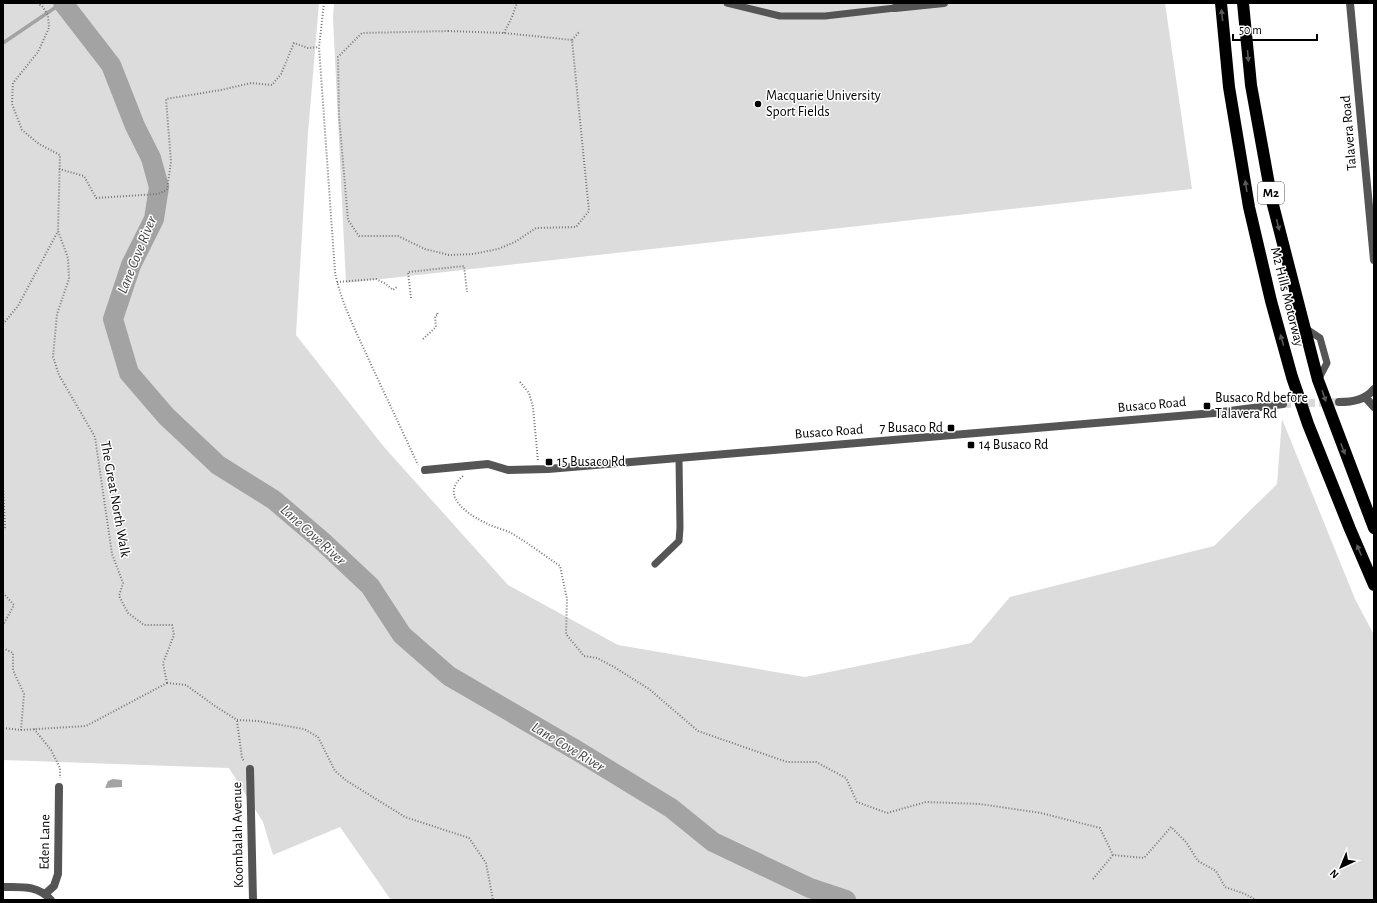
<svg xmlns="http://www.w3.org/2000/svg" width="1377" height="903" viewBox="0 0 1377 903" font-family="'Alegreya Sans',sans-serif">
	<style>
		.green { fill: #dcdcdc }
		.water { fill: #a3a3a3 }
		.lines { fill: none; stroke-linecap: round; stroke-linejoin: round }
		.stream { stroke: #a3a3a3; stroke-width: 3.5 }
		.river { stroke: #a3a3a3; stroke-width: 20 }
		.street-tunnel { stroke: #d9d9d9; stroke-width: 8; stroke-dasharray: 8 4; stroke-linecap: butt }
		.path { stroke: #777; stroke-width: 2; stroke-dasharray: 1 2; stroke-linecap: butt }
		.lane { stroke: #555; stroke-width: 7 }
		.street { stroke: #555; stroke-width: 8 }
		.highway { stroke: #000; stroke-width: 12 }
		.oneway { fill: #595959 }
		.poi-dot { fill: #000; stroke: #fff; stroke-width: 1.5 }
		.labels { text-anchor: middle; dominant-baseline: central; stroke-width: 3; stroke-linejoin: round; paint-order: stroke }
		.shield { fill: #fff; stroke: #4c4c4c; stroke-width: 1 }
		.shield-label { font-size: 13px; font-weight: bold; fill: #000 }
		.poi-label { font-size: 14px; fill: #000; stroke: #fff; text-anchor: start }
		.street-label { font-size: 14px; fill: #000; stroke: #fff }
		.water-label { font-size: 15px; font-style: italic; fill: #444; stroke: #fff }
	</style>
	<rect width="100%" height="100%" fill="#fff"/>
	<g class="green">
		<polygon points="3,3 319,3 308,133 296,335 384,447 508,585 618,645 805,677 971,643 1010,597 1214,546 1277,484 1282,419 1355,599 1374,635 1374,900 391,900 340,827 273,855 263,822 229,768 3,760"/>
		<polygon points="334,3 1165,3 1192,189 346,283 333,18"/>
	</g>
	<polygon class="water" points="113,779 122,780 122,787 105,788 108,781"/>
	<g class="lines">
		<polyline class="stream" points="3,43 62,3"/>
		<polyline class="river" points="63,3 111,65 135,126 151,158 159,187 154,219 131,265 113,319 129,373 166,416 218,465 274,500 322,541 370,586 402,635 449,676 576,750 671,808 713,842 810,888 846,900"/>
		<polyline class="street-tunnel" points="1283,404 1339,402"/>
		<g class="path">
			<polyline points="37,3 42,6 48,15 49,28 38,52 13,83 12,104 22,130 39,144 60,155 58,231 68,258 69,279 57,314 53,357 59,375 95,437 112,554 123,583 119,596 128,613 144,625 172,625 174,635 163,663 167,683"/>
			<path d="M324,3L319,47L335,272C341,303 356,331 369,360C385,395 402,430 418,465"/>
			<polyline points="3,4 3,3"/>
			<polygon points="448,31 504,33 572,40 589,211 576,227 536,228 515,242 498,249 473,254 449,255 425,249 398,236 359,236 348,220 339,116 338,57 362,33"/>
			<polyline points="504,33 512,17 517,3"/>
			<polyline points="572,40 580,31"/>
			<polyline points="59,169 84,176 96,198 158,194 167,190 171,162 166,99 221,90 251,83 272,85 281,74 294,43 308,48 319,47"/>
			<polyline points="337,282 376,279 386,284 393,290 397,287"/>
			<polyline points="411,298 408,272 464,266 467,292"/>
			<polyline points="3,324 18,306 58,231"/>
			<polyline points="423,339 436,327 435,316 438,315 437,312"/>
			<polyline points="520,382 529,393 533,407 538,461"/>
			<path d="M463,476C438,496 470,516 488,524C495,528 504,529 511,533C528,543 544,555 560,566L567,599L566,634L584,656L597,658L614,667L649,689L698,731L787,762H816L846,778L857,802L887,813L926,802L980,804L1041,813L1100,828L1113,855L1144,858L1171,827L1186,842L1198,861L1216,871L1225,887L1245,894L1256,900"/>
			<polyline points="3,485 5,527 3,529"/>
			<polyline points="3,593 14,605 3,625"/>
			<polyline points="3,648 13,653 13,670 24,694 21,730"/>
			<polyline points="167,683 186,685 215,706 237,720 258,721 304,729 318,737 335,771 347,781 405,817 469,838 486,863 493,900"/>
			<polyline points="237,721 242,758 244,761"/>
			<polyline points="3,728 21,730 86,726 167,683"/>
			<polyline points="34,729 51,750 60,768 60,778"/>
			<polyline points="1093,879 1113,855"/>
		</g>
		<g class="lane">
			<polyline points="727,3 780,16 825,16 895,8"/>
			<polyline points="1305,328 1320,338 1327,363 1318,380"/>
			<polyline points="655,564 679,541 680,528 679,458"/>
		</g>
		<g class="street">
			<polyline points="1350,3 1374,260"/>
			<polyline points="895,8 944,3"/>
			<polyline points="1365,397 1374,407"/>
			<path d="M1339,402C1353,402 1365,400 1374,389"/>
			<polyline points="425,470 488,464 508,470 548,469 1214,413 1283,404"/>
			<polyline points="250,769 253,900"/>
			<path d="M3,887C21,887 38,885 51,900"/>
			<polyline points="45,894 54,886 58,874 59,787"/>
		</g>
		<g class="highway">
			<polyline points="1221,3 1229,87 1249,207 1271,301 1292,377 1308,424 1350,529 1374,585"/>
			<polyline points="1243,3 1251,85 1272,201 1318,380 1374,528"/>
		</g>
	</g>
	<defs><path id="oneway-solid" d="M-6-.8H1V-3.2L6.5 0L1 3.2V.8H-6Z"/></defs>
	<g class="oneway">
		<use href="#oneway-solid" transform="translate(1222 15) rotate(-96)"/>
		<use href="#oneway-solid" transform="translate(1248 56) rotate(85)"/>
		<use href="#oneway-solid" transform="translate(1246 186) rotate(-99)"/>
		<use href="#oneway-solid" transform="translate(1278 225) rotate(76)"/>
		<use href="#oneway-solid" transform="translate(1282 340) rotate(-106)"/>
		<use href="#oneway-solid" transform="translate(1324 396) rotate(71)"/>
		<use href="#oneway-solid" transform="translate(1343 449) rotate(69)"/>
		<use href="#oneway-solid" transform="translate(1359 550) rotate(-113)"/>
	</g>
	<g class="poi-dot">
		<circle cx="758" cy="104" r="4"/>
		<rect x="1203" y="402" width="8" height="8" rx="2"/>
		<rect x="947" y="424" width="8" height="8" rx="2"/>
		<rect x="967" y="441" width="8" height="8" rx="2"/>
		<rect x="545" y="458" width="8" height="8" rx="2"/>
	</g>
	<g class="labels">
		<rect class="shield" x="1258" y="182" width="26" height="22" rx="3"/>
		<g class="shield-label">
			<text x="1271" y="193">M2</text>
		</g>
		<g class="poi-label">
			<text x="766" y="96">Macquarie University<tspan x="766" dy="16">Sport Fields</tspan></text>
			<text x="1215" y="398">Busaco Rd before<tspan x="1215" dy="16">Talavera Rd</tspan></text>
			<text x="943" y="428" text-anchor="end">7 Busaco Rd</text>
			<text x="979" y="445">14 Busaco Rd</text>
			<text x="557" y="462">15 Busaco Rd</text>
		</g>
		<g class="street-label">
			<text transform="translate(1349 133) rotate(-95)">Talavera Road</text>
			<text transform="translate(1287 297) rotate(76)">M2 Hills Motorway</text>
			<text transform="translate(1152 405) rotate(-5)">Busaco Road</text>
			<text transform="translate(829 432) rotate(-4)">Busaco Road</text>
			<text transform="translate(115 499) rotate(80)">The Great North Walk</text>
			<text transform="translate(238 835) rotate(-91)">Koombalah Avenue</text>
			<text transform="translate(45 842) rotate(-89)">Eden Lane</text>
		</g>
		<g class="water-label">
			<text transform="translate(137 255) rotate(-68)">Lane Cove River</text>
			<text transform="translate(313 535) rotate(42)">Lane Cove River</text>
			<text transform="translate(568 747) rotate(31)">Lane Cove River</text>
		</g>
	</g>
	<rect width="1377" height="903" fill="none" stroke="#000000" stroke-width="8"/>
	<g transform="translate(1341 867) rotate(224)" stroke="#ffffff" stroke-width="3" paint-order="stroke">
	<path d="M0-3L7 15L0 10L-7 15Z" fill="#000000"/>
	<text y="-6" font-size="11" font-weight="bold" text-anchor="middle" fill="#000000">N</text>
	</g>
	<path d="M1233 34v6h84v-6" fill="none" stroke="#000000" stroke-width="2"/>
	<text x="1239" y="34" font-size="12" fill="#000000" stroke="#ffffff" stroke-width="3" paint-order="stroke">50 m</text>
</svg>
